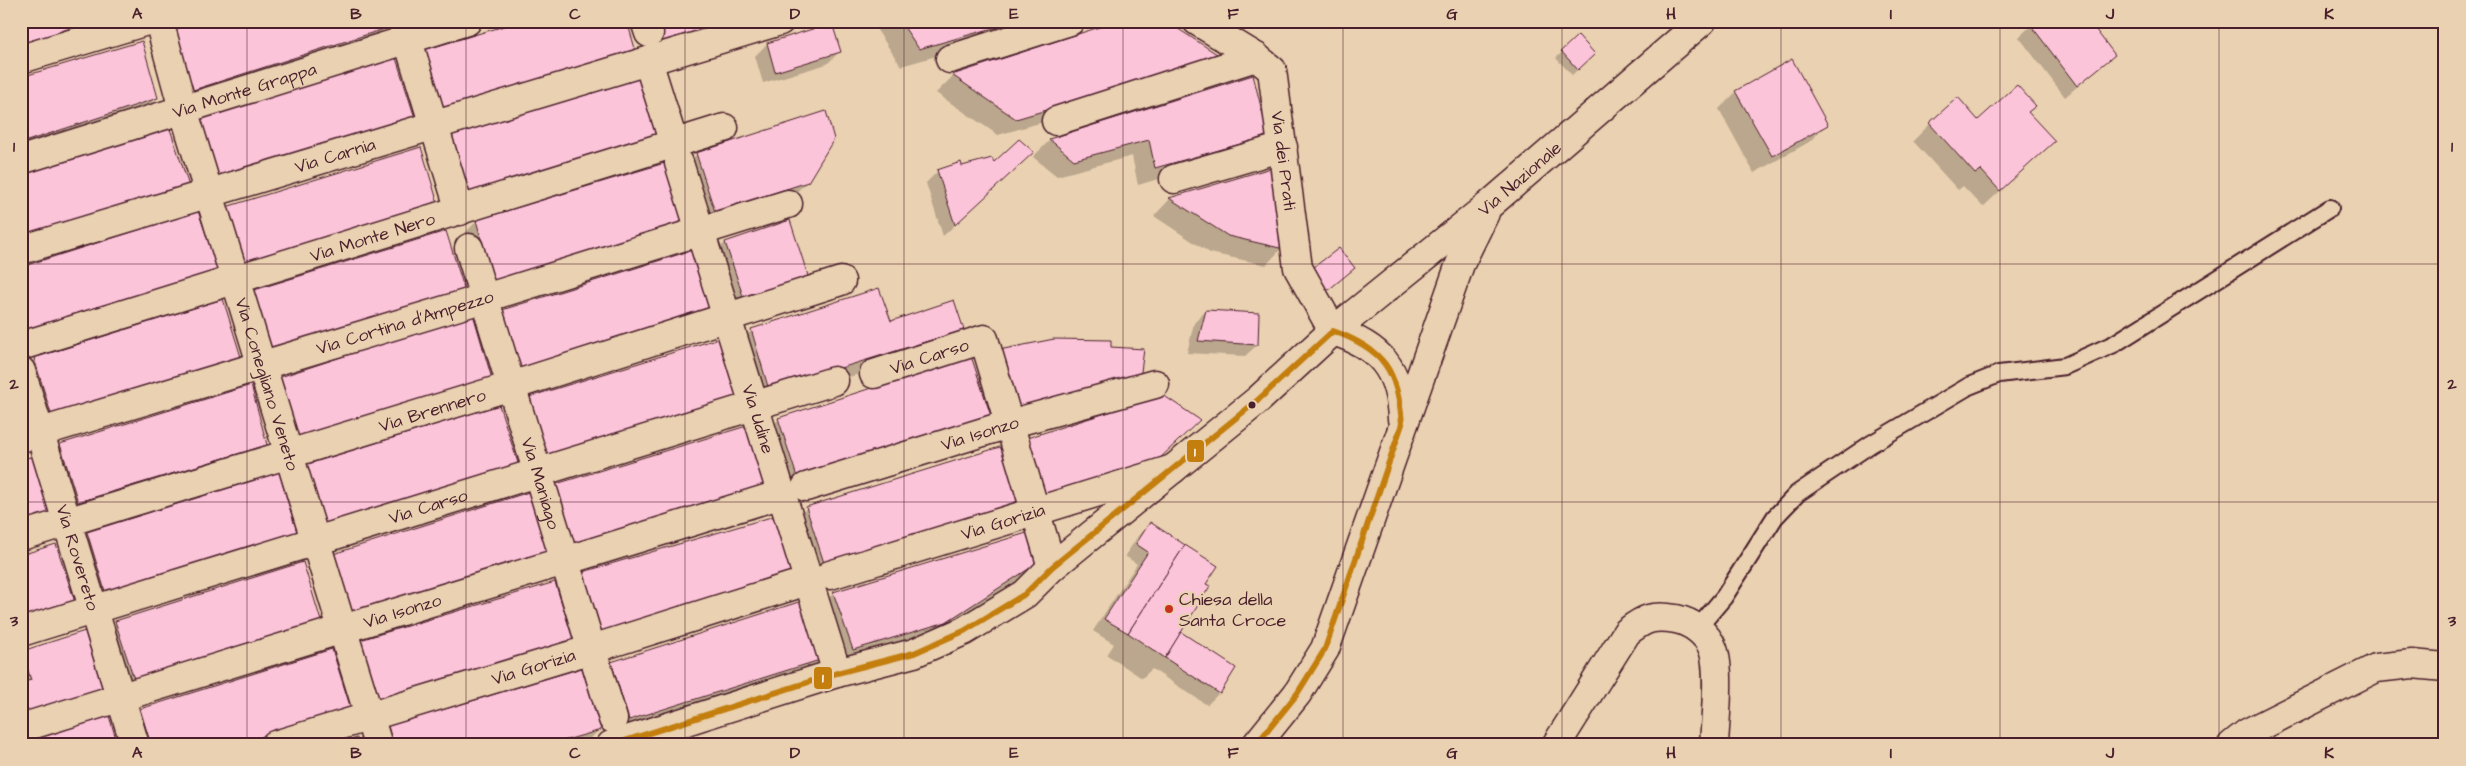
<svg xmlns="http://www.w3.org/2000/svg" width="2466" height="766" viewBox="0 0 2466 766" font-family="'Architects Daughter',sans-serif">
	<style>
		.shadow { fill: #0003 }
		.building { fill: #fcc4d9; stroke: #4a1f2b }
		.lines { fill: none; stroke-linecap: round; stroke-linejoin: round }
		.lane-casing { stroke: #4a1f2b; stroke-width: 20 }
		.street-casing { stroke: #4a1f2b; stroke-width: 31 }
		.secondary-casing { stroke: #4a1f2b; stroke-width: 31 }
		.lane { stroke: #e9d1b1; stroke-width: 16 }
		.street { stroke: #e9d1b1; stroke-width: 28 }
		.secondary { stroke: #e9d1b1; stroke-width: 28 }
		.bus-1-casing { stroke: #e9d1b1; stroke-width: 10 }
		.bus-1 { stroke: #c37e0d; stroke-width: 6 }
		.grid { fill: none; stroke: #4a1f2b; stroke-width: 1; stroke-opacity: 0.55 }
		.bus-dot { fill: #4a1f2b; stroke: #e9d1b1; stroke-width: 2 }
		.poi-dot { fill: #c8321e; stroke: #e9d1b1; stroke-width: 2 }
		.labels { text-anchor: middle; dominant-baseline: central; stroke-width: 4.5; stroke-linejoin: round; paint-order: stroke }
		.street-label { font-size: 18px; fill: #4a1f2b; stroke: #e9d1b1 }
		.poi-label { font-size: 18px; fill: #4a1f2b; stroke: #e9d1b1; text-anchor: start }
		.line-badge { stroke: #e9d1b1; stroke-width: 2 }
		.badge-label { font-size: 14px; text-anchor: middle; font-weight: bold; fill: #fff }
		.neatline { fill: none; stroke: #4a1f2b; stroke-width: 2 }
		.grid-label { font-size: 16px; text-anchor: middle; font-weight: bold; fill: #4a1f2b }
	</style>
	<rect width="100%" height="100%" fill="#e9d1b1"/>
	<filter id="ink" filterUnits="userSpaceOnUse"><feTurbulence type="fractalNoise" baseFrequency=".02" numOctaves="2"/><feDisplacementMap in="SourceGraphic" scale="10" xChannelSelector="R" yChannelSelector="G"/><feConvolveMatrix kernelMatrix="1 2 1 2 8 2 1 2 1" color-interpolation-filters="sRGB"/></filter>
	<g filter="url(#ink)">
		<g class="shadow">
			<polygon points="21,21 119,21 21,54"/>
			<polygon points="634,21 723,21 647,61"/>
			<polygon points="871,21 1060,21 901,66"/>
			<polygon points="1121,21 1205,75 998,135 936,93 953,76"/>
			<polygon points="2036,21 2114,55 2065,97 2019,37"/>
			<polygon points="831,25 839,52 827,64 763,83 755,56 767,44"/>
			<polygon points="385,28 368,45 173,107 154,49"/>
			<polygon points="1578,37 1594,54 1572,75 1556,58"/>
			<polygon points="1252,77 1267,135 1250,152 1138,185 1132,156 1057,176 1033,157 1050,140"/>
			<polygon points="21,78 157,98 140,115 21,154"/>
			<polygon points="1736,92 1826,125 1809,142 1754,173 1719,109"/>
			<polygon points="2027,113 2053,141 1983,207 1963,186 1958,190 1913,141 1930,124 1978,122"/>
			<polygon points="697,154 807,182 789,199 698,229 680,171"/>
			<polygon points="993,164 1021,164 943,236 926,183 938,171"/>
			<polygon points="1270,169 1282,248 1266,265 1210,253 1154,216 1170,199"/>
			<polygon points="477,221 687,222 476,297 460,238"/>
			<polygon points="789,221 807,279 732,310 713,255 725,243"/>
			<polygon points="21,268 201,291 21,345"/>
			<polygon points="222,301 239,357 222,374 35,433 21,372 34,359"/>
			<polygon points="712,306 695,323 503,384 485,328"/>
			<polygon points="1206,311 1257,345 1245,356 1187,353 1194,323"/>
			<polygon points="890,323 963,330 946,347 752,407 735,347 752,330"/>
			<polygon points="971,358 780,493 762,436 779,419"/>
			<polygon points="749,426 558,562 539,502 556,485"/>
			<polygon points="266,444 249,462 61,519 44,462 61,445"/>
			<polygon points="1002,447 808,582 790,525 807,508"/>
			<polygon points="777,517 585,650 567,590 584,573"/>
			<polygon points="1150,524 1204,584 1179,633 1219,693 1207,705 1152,669 1142,678 1107,655 1114,644 1093,631 1137,564 1125,556 1138,536"/>
			<polygon points="88,533 297,534 88,608 70,550"/>
			<polygon points="1040,561 1023,578 927,638 836,666 817,610 834,593"/>
			<polygon points="320,621 302,638 118,698 98,640 116,622"/>
			<polygon points="84,632 21,726 21,653"/>
			<polygon points="822,659 804,676 612,736 594,680 611,663"/>
			<polygon points="349,709 271,745 129,745 123,727 140,710"/>
			<polygon points="388,727 600,729 584,745 372,745"/>
		</g>
		<g class="building">
			<polygon points="21,21 92,21 21,44"/>
			<polygon points="201,21 384,21 387,28 190,91 170,31"/>
			<polygon points="521,21 627,21 636,52 442,109 424,50"/>
			<polygon points="656,21 725,21 726,26 664,45"/>
			<polygon points="900,21 1018,21 919,49"/>
			<polygon points="1118,21 1166,21 1223,58 1016,119 952,75"/>
			<polygon points="2034,21 2089,21 2115,55 2077,86 2030,24"/>
			<polygon points="832,23 841,52 775,72 767,43"/>
			<polygon points="1578,35 1595,54 1578,70 1561,51"/>
			<polygon points="142,41 158,98 21,143 21,77"/>
			<polygon points="395,55 415,118 216,179 197,117"/>
			<polygon points="1792,59 1828,125 1772,156 1735,91"/>
			<polygon points="1253,75 1268,135 1255,140 1155,168 1149,140 1074,160 1049,139"/>
			<polygon points="645,77 665,137 469,196 449,136"/>
			<polygon points="2017,85 2036,106 2028,112 2055,141 2000,191 1981,170 1975,174 1929,123 1958,97 1978,120"/>
			<polygon points="826,111 834,139 808,182 715,212 696,153"/>
			<polygon points="169,126 189,186 21,238 21,172"/>
			<polygon points="1019,139 1034,152 955,225 937,170 961,162 962,166 992,158 994,162"/>
			<polygon points="421,147 439,207 244,264 226,207"/>
			<polygon points="668,162 688,222 493,281 476,220"/>
			<polygon points="1271,168 1284,249 1228,236 1169,198"/>
			<polygon points="198,211 220,275 25,333 21,320 21,267"/>
			<polygon points="790,220 809,279 744,299 725,242"/>
			<polygon points="446,231 465,291 270,352 251,291"/>
			<polygon points="1339,248 1355,268 1327,291 1310,270"/>
			<polygon points="696,249 714,306 520,368 502,310"/>
			<polygon points="879,288 891,321 954,300 964,330 769,390 751,329"/>
			<polygon points="223,299 241,357 52,417 34,358"/>
			<polygon points="1206,310 1259,313 1258,345 1198,341"/>
			<polygon points="473,314 492,379 296,438 277,378"/>
			<polygon points="723,337 742,398 547,457 529,397"/>
			<polygon points="1054,339 1111,340 1111,347 1144,349 1140,379 1018,411 999,350"/>
			<polygon points="971,356 992,419 797,477 778,418"/>
			<polygon points="251,385 267,445 78,502 60,444"/>
			<polygon points="1163,395 1200,420 1157,461 1046,498 1027,438"/>
			<polygon points="499,405 519,466 324,525 305,465"/>
			<polygon points="750,425 769,487 575,546 556,484"/>
			<polygon points="1003,446 1021,507 825,566 806,507"/>
			<polygon points="36,455 54,514 21,524 21,460"/>
			<polygon points="279,472 298,535 105,591 87,532"/>
			<polygon points="529,492 549,556 352,613 333,554"/>
			<polygon points="778,515 797,575 602,633 583,572"/>
			<polygon points="1150,522 1185,545 1128,633 1104,619 1148,552 1136,544"/>
			<polygon points="1030,532 1041,561 946,622 853,650 833,592"/>
			<polygon points="56,544 75,602 21,619 21,555"/>
			<polygon points="1185,545 1218,566 1206,584 1210,586 1165,658 1128,633"/>
			<polygon points="303,562 321,621 135,682 115,621"/>
			<polygon points="555,582 574,642 379,702 360,640"/>
			<polygon points="805,600 823,659 629,720 611,662"/>
			<polygon points="85,631 103,689 21,715 21,683 31,680 22,651"/>
			<polygon points="1181,632 1236,668 1220,694 1165,658"/>
			<polygon points="332,649 351,709 236,745 151,745 140,709"/>
			<polygon points="582,668 601,730 549,745 393,745 388,726"/>
			<polygon points="109,716 118,745 21,745 21,744"/>
			<polygon points="357,738 358,745 335,745"/>
		</g>
		<g class="lines">
			<g class="lane-casing">
				<polyline id="lane" points="1697,629 1724,597 1775,517 1798,493 1871,444 1969,386 1999,374 2065,366 2114,344 2330,208"/>
			</g>
			<g class="street-casing">
				<g id="street">
					<path id="s1" d="M159,21L183,109L378,745"/>
					<polyline points="402,21 460,211"/>
					<polyline points="645,21 649,33"/>
					<path id="s2" d="M1197,21L1256,57L1272,70L1298,268L1333,331"/>
					<polyline points="21,59 147,21"/>
					<polyline points="950,59 1070,21"/>
					<polyline points="648,61 674,144"/>
					<polyline points="1056,121 1256,57"/>
					<path id="s3" d="M21,160L467,21"/>
					<path id="s4" d="M679,163L837,673"/>
					<polyline points="1174,179 1283,147"/>
					<path id="s5" d="M469,248L613,719"/>
					<path id="s6" d="M21,250L780,21"/>
					<path id="s7" d="M21,346L724,128"/>
					<path id="s8" d="M21,371L135,745"/>
					<path id="s9" d="M874,374L984,339L1052,567"/>
					<path id="s10" d="M21,438L485,298L788,204"/>
					<path id="s11" d="M806,487L1009,424L1155,384"/>
					<path id="s12" d="M21,536L511,386L841,281"/>
					<path id="s13" d="M830,575L1173,469"/>
					<path id="s14" d="M21,632L834,381"/>
					<path id="s15" d="M21,728L782,494"/>
					<path id="s16" d="M275,745L592,649L792,586"/>
					<path d="M1556,745L1627,632C1645,618 1653,615 1676,619C1691,622 1707,633 1713,649C1721,670 1715,721 1714,745"/>
					<polyline points="2232,745 2247,733 2376,668 2412,664 2445,667"/>
				</g>
			</g>
			<g class="secondary-casing">
				<g id="secondary">
					<path d="M1333,331C1380,346 1400,369 1402,419"/>
					<path id="s17" d="M611,745L837,673L914,653L964,631L1025,594L1052,567L1258,400L1333,331L1488,206L1702,21"/>
					<polyline points="1256,745 1297,694 1325,649 1460,264 1485,213"/>
				</g>
			</g>
			<use href="#lane" class="lane"/>
			<use href="#street" class="street"/>
			<use href="#secondary" class="secondary"/>
			<g class="bus-1-casing">
				<path id="bus-1" d="M612,745L837,673L914,653L964,631L1025,594L1052,567L1258,400L1333,331C1384,349 1398,371 1402,424L1325,649L1297,694L1256,745"/>
			</g>
			<use href="#bus-1" class="bus-1"/>
		</g>
	</g>
	<path class="grid" d="M247,21V745M466,21V745M685,21V745M904,21V745M1123,21V745M1343,21V745M1562,21V745M1781,21V745M2000,21V745M2219,21V745M21,264H2445M21,502H2445"/>
	<circle class="bus-dot" cx="1252" cy="405" r="4.5"/>
	<circle class="poi-dot" cx="1169" cy="609" r="5"/>
	<g class="labels">
		<g class="street-label">
			<text stroke="none"><textPath href="#s3" startOffset="234">Via Monte Grappa</textPath></text>
			<text stroke="none"><textPath href="#s6" startOffset="328">Via Carnia</textPath></text>
			<text stroke="none"><textPath href="#s2" startOffset="181">Via dei Prati</textPath></text>
			<text stroke="none"><textPath href="#s17" startOffset="1089">Via Nazionale</textPath></text>
			<text stroke="none"><textPath href="#s7" startOffset="368">Via Monte Nero</textPath></text>
			<text stroke="none"><textPath href="#s10" startOffset="401">Via Cortina d'Ampezzo</textPath></text>
			<text stroke="none"><textPath href="#s9" startOffset="58">Via Carso</textPath></text>
			<text stroke="none"><textPath href="#s1" startOffset="379">Via Conegliano Veneto</textPath></text>
			<text stroke="none"><textPath href="#s12" startOffset="430">Via Brennero</textPath></text>
			<text stroke="none"><textPath href="#s4" startOffset="268">Via Udine</textPath></text>
			<text stroke="none"><textPath href="#s11" startOffset="182">Via Isonzo</textPath></text>
			<text stroke="none"><textPath href="#s5" startOffset="246">Via Maniago</textPath></text>
			<text stroke="none"><textPath href="#s14" startOffset="426">Via Carso</textPath></text>
			<text stroke="none"><textPath href="#s13" startOffset="181">Via Gorizia</textPath></text>
			<text stroke="none"><textPath href="#s8" startOffset="195">Via Rovereto</textPath></text>
			<text stroke="none"><textPath href="#s15" startOffset="399">Via Isonzo</textPath></text>
			<text stroke="none"><textPath href="#s16" startOffset="270">Via Gorizia</textPath></text>
		</g>
		<g class="poi-label">
			<text x="1179" y="599">Chiesa della<tspan x="1179" dy="21">Santa Croce</tspan></text>
		</g>
	</g>
	<g class="line-badge">
		<rect x="1186" y="439" width="19" height="24" rx="5" fill="#c37e0d"/>
		<rect x="813" y="666" width="20" height="24" rx="5" fill="#c37e0d"/>
	</g>
	<g class="badge-label">
		<text x="1195" y="456">1</text>
		<text x="823" y="682">1</text>
	</g>
	<rect width="2466" height="766" fill="none" stroke="#e9d1b1" stroke-width="55"/>
	<rect x="28" y="28" width="2410" height="710" class="neatline"/>
	<g class="grid-label">
		<text x="137" y="19">A</text>
		<text x="356" y="19">B</text>
		<text x="575" y="19">C</text>
		<text x="795" y="19">D</text>
		<text x="1014" y="19">E</text>
		<text x="1233" y="19">F</text>
		<text x="1452" y="19">G</text>
		<text x="1671" y="19">H</text>
		<text x="1891" y="19">I</text>
		<text x="2110" y="19">J</text>
		<text x="2329" y="19">K</text>
		<text x="14" y="152">1</text>
		<text x="2452" y="152">1</text>
		<text x="14" y="389">2</text>
		<text x="2452" y="389">2</text>
		<text x="14" y="626">3</text>
		<text x="2452" y="626">3</text>
		<text x="137" y="758">A</text>
		<text x="356" y="758">B</text>
		<text x="575" y="758">C</text>
		<text x="795" y="758">D</text>
		<text x="1014" y="758">E</text>
		<text x="1233" y="758">F</text>
		<text x="1452" y="758">G</text>
		<text x="1671" y="758">H</text>
		<text x="1891" y="758">I</text>
		<text x="2110" y="758">J</text>
		<text x="2329" y="758">K</text>
	</g>
</svg>
